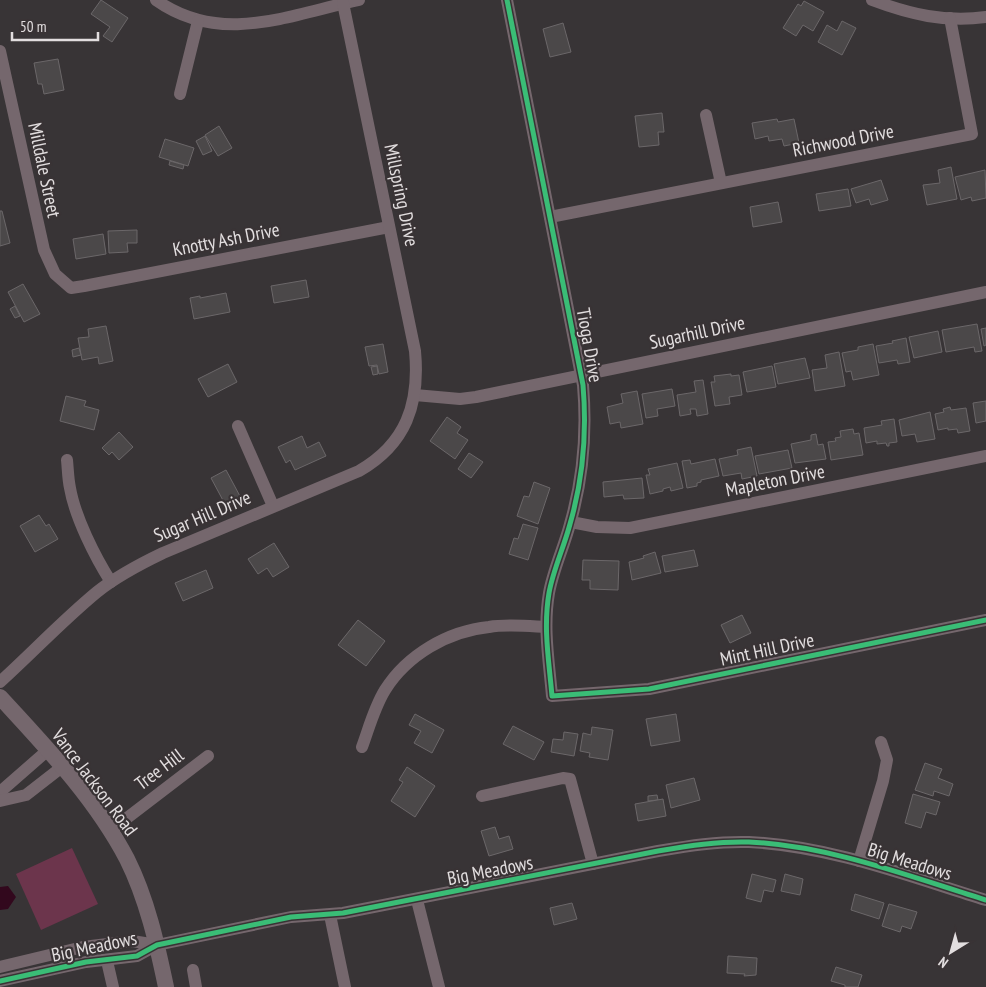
<svg xmlns="http://www.w3.org/2000/svg" width="986" height="987" viewBox="0 0 986 987" font-family="'PT Sans Narrow',sans-serif">
	<style>
		.green { fill: #6c354c }
		.water { fill: #32081d }
		.building { fill: #4b4849; stroke: #6b6769 }
		.lines { fill: none; stroke-linecap: round; stroke-linejoin: round }
		.minor { stroke: #75676d; stroke-width: 12 }
		.major { stroke: #75676d; stroke-width: 16 }
		.cycleway-casing { stroke: #393335; stroke-width: 8 }
		.cycleway { stroke: #3abd76; stroke-width: 5 }
		.labels { text-anchor: middle; dominant-baseline: central; stroke-width: 4.5; stroke-linejoin: round; paint-order: stroke }
		.street-label { font-size: 19px; fill: #e2dedf; stroke: #393335 }
	</style>
	<rect width="100%" height="100%" fill="#383436"/>
	<polygon class="green" points="72,848 98,904 41,930 16,874"/>
	<polygon class="water" points="8,886 16,897 8,909 0,910 0,887"/>
	<g class="building">
		<polygon points="101,0 128,18 112,42 103,36 110,27 91,14"/>
		<polygon points="804,1 824,12 813,31 803,25 796,36 783,28 798,4 801,6"/>
		<polygon points="842,21 856,28 842,55 818,42 827,25 837,31"/>
		<polygon points="563,23 571,52 550,57 543,29"/>
		<polygon points="58,59 64,90 44,94 42,84 38,84 34,63"/>
		<polygon points="662,113 664,132 658,132 659,145 639,147 635,116"/>
		<polygon points="777,119 778,122 794,119 799,143 784,146 782,139 769,141 768,136 755,139 752,123"/>
		<polygon points="219,126 232,148 218,156 205,135"/>
		<polygon points="205,136 212,151 203,155 196,141"/>
		<polygon points="165,139 194,148 188,166 159,157"/>
		<polygon points="170,161 184,165 183,169 169,165"/>
		<polygon points="951,167 957,199 927,205 923,185 940,183 938,170"/>
		<polygon points="985,170 986,198 972,201 971,197 961,200 955,177"/>
		<polygon points="881,180 888,200 871,205 869,199 856,203 851,189"/>
		<polygon points="848,189 851,206 819,211 816,194"/>
		<polygon points="778,202 782,222 753,227 750,207"/>
		<polygon points="0,211 2,211 10,243 0,246"/>
		<polygon points="137,230 137,243 127,243 128,252 109,253 108,231"/>
		<polygon points="103,234 106,254 76,259 73,239"/>
		<polygon points="306,280 309,297 274,303 271,286"/>
		<polygon points="23,284 40,314 24,322 8,292"/>
		<polygon points="226,293 230,312 194,319 190,298 200,296 200,298"/>
		<polygon points="15,306 20,316 15,318 10,309"/>
		<polygon points="977,324 982,351 975,352 974,347 946,352 942,330"/>
		<polygon points="106,326 113,361 99,364 98,357 82,360 78,338 89,337 88,329"/>
		<polygon points="986,328 986,345 984,346 981,329"/>
		<polygon points="938,331 942,352 914,358 909,337"/>
		<polygon points="906,338 910,362 898,364 897,360 879,363 876,346 893,343 892,341"/>
		<polygon points="383,344 388,372 379,374 377,365 369,366 365,347"/>
		<polygon points="873,344 879,375 853,380 851,371 846,372 842,353 858,350 858,347"/>
		<polygon points="79,348 81,355 73,357 72,350"/>
		<polygon points="839,352 845,386 815,391 812,370 827,368 825,355"/>
		<polygon points="805,358 810,378 778,384 774,364"/>
		<polygon points="228,364 237,382 208,397 198,379"/>
		<polygon points="377,366 378,374 373,375 371,367"/>
		<polygon points="772,366 776,387 747,392 743,372"/>
		<polygon points="731,374 731,376 739,375 742,395 729,397 730,404 715,406 711,382 715,382 714,376"/>
		<polygon points="703,380 708,414 697,416 696,409 690,409 691,414 680,416 677,395 696,392 694,381"/>
		<polygon points="672,389 675,406 657,409 658,416 646,418 642,394"/>
		<polygon points="637,391 643,424 621,428 620,422 610,424 607,407 623,403 621,394"/>
		<polygon points="66,396 86,401 84,406 99,410 94,430 60,421"/>
		<polygon points="986,401 986,421 976,423 973,403"/>
		<polygon points="950,407 951,410 966,408 970,431 958,433 957,429 948,430 948,428 938,430 935,414 944,412 943,409"/>
		<polygon points="930,412 935,439 917,442 915,434 902,436 899,420"/>
		<polygon points="447,417 461,427 457,433 468,440 455,459 430,441"/>
		<polygon points="894,419 897,442 889,443 889,446 887,446 886,443 877,444 877,441 866,443 864,428 882,425 881,421"/>
		<polygon points="853,429 854,434 859,433 863,455 831,460 828,442 836,441 835,438 841,437 840,431"/>
		<polygon points="119,432 133,447 119,460 112,452 109,455 102,448"/>
		<polygon points="816,434 818,445 823,444 826,459 795,463 791,444 811,440 811,435"/>
		<polygon points="302,436 307,448 319,442 326,456 295,470 290,460 286,463 278,447"/>
		<polygon points="751,447 757,476 742,479 741,473 723,476 719,459 738,455 737,450"/>
		<polygon points="788,450 792,468 759,474 755,456"/>
		<polygon points="469,453 483,462 471,478 458,469"/>
		<polygon points="715,459 719,476 701,480 701,482 697,483 697,486 687,488 682,461 690,460 691,464"/>
		<polygon points="677,463 683,488 671,491 670,487 663,489 663,491 650,494 646,475 650,475 648,469"/>
		<polygon points="226,470 241,498 226,506 211,478"/>
		<polygon points="642,478 644,498 624,499 623,495 604,497 603,482"/>
		<polygon points="534,482 550,488 538,524 517,516 524,496 529,497"/>
		<polygon points="39,515 46,526 49,524 58,539 35,552 20,526"/>
		<polygon points="523,524 538,528 528,560 509,554 514,538 518,539"/>
		<polygon points="274,543 289,567 273,577 267,568 258,574 248,559"/>
		<polygon points="694,550 698,566 665,572 662,556"/>
		<polygon points="655,552 661,573 632,580 629,562 644,558 643,556"/>
		<polygon points="583,560 619,561 618,590 590,589 590,580 582,580"/>
		<polygon points="206,570 213,588 183,601 175,583"/>
		<polygon points="742,615 751,633 730,643 721,625"/>
		<polygon points="358,620 385,641 366,666 338,645"/>
		<polygon points="415,714 444,730 432,753 414,743 421,731 409,725"/>
		<polygon points="676,714 680,741 651,746 646,719"/>
		<polygon points="513,726 544,742 534,760 503,744"/>
		<polygon points="592,727 613,730 608,760 589,757 590,753 580,751 583,733 591,735"/>
		<polygon points="564,732 578,734 574,756 551,752 553,739 563,740"/>
		<polygon points="925,763 942,769 938,778 953,784 949,796 934,791 933,796 915,790"/>
		<polygon points="407,767 435,786 415,817 391,801 403,782 399,780"/>
		<polygon points="694,778 700,800 671,808 666,785"/>
		<polygon points="913,794 940,802 936,815 926,812 921,828 905,823"/>
		<polygon points="657,795 658,800 648,801 648,796"/>
		<polygon points="663,799 666,816 638,821 635,804"/>
		<polygon points="495,827 499,839 509,836 513,849 489,856 481,831"/>
		<polygon points="752,874 776,880 773,892 764,890 761,902 746,898"/>
		<polygon points="785,874 803,879 800,895 781,891"/>
		<polygon points="855,894 884,903 879,919 851,910"/>
		<polygon points="572,903 577,919 554,925 550,908"/>
		<polygon points="889,904 917,912 911,929 902,926 900,932 882,926"/>
		<polygon points="728,956 757,958 756,975 744,976 745,974 727,973"/>
		<polygon points="836,967 862,975 858,987 845,987 845,985 831,981"/>
	</g>
	<g class="lines">
		<g class="minor">
			<path d="M156,0C221,46 289,15 359,0"/>
			<path d="M507,0L583,385C587,432 583,479 570,524C564,547 553,570 549,593C543,628 549,661 552,696L649,689L986,620"/>
			<path d="M872,0C909,14 946,23 986,17"/>
			<polyline points="0,51 44,250 55,274 71,288 84,286 389,227"/>
			<polyline points="180,94 198,21"/>
			<polyline points="706,115 721,183"/>
			<polyline points="550,217 972,134 950,18"/>
			<polyline points="415,395 460,399 476,397 986,292"/>
			<polyline points="238,426 273,506"/>
			<path d="M67,460C68,470 68,479 70,488C75,517 95,557 111,582"/>
			<polyline points="571,522 597,527 630,528 986,456"/>
			<path d="M0,682C32,653 63,620 97,592C117,576 140,564 163,553L359,471C406,444 420,404 415,351L343,3"/>
			<path d="M362,747C369,728 374,708 385,690C407,655 448,631 489,627C507,624 527,626 546,627"/>
			<polyline points="0,792 48,750"/>
			<polyline points="482,796 563,778 570,779 593,864"/>
			<polyline points="0,801 26,795 62,767"/>
			<polyline points="110,831 208,756"/>
			<polyline points="859,861 883,781 887,760 881,742"/>
			<polyline points="417,900 439,987"/>
			<polyline points="330,915 345,987"/>
			<polyline points="107,961 113,987"/>
			<polyline points="0,967 83,947 132,941 157,945"/>
			<polyline points="193,970 196,987"/>
			<path d="M0,981L86,962L137,956L157,945L291,917L343,913L658,851C688,846 719,841 749,842C831,846 908,876 986,900"/>
		</g>
		<path class="major" d="M0,697C46,747 95,798 127,859C147,899 157,944 166,987"/>
		<g class="cycleway-casing">
			<g id="cycleway">
				<path d="M507,0L583,385C587,432 583,479 570,524C564,547 553,570 549,593C543,628 549,661 552,696L649,689L986,620"/>
				<path d="M0,981L86,962L137,956L157,945L291,917L343,913L658,851C688,846 719,841 749,842C831,846 908,876 986,900"/>
			</g>
		</g>
		<use href="#cycleway" class="cycleway"/>
	</g>
	<g class="labels">
		<g class="street-label">
			<text transform="translate(843 140) rotate(-11)">Richwood Drive</text>
			<text transform="translate(45 170) rotate(78)">Milldale Street</text>
			<text transform="translate(402 195) rotate(78)">Millspring Drive</text>
			<text transform="translate(226 239) rotate(-11)">Knotty Ash Drive</text>
			<text transform="translate(697 332) rotate(-12)">Sugarhill Drive</text>
			<text transform="translate(590 345) rotate(80)">Tioga Drive</text>
			<text transform="translate(775 480) rotate(-11)">Mapleton Drive</text>
			<text transform="translate(202 516) rotate(-23)">Sugar Hill Drive</text>
			<text transform="translate(767 649) rotate(-12)">Mint Hill Drive</text>
			<text transform="translate(159 769) rotate(-37)">Tree Hill</text>
			<text transform="translate(95 782) rotate(53)">Vance Jackson Road</text>
			<text transform="translate(910 861) rotate(17)">Big Meadows</text>
			<text transform="translate(490 870) rotate(-11)">Big Meadows</text>
			<text transform="translate(94 946) rotate(-12)">Big Meadows</text>
		</g>
	</g>
	<g transform="translate(951 952) rotate(217)" stroke="#393335" stroke-width="4" paint-order="stroke">
	<path d="M0-4L9 19L0 12L-9 19Z" fill="#e2dedf"/>
	<text y="-8" font-size="14" font-weight="bold" text-anchor="middle" fill="#e2dedf">N</text>
	</g>
	<path d="M12 32v8h86v-8" fill="none" stroke="#e2dedf" stroke-width="2.5"/>
	<text x="20" y="32" font-size="15" fill="#e2dedf" stroke="#393335" stroke-width="4" paint-order="stroke">50 m</text>
</svg>
